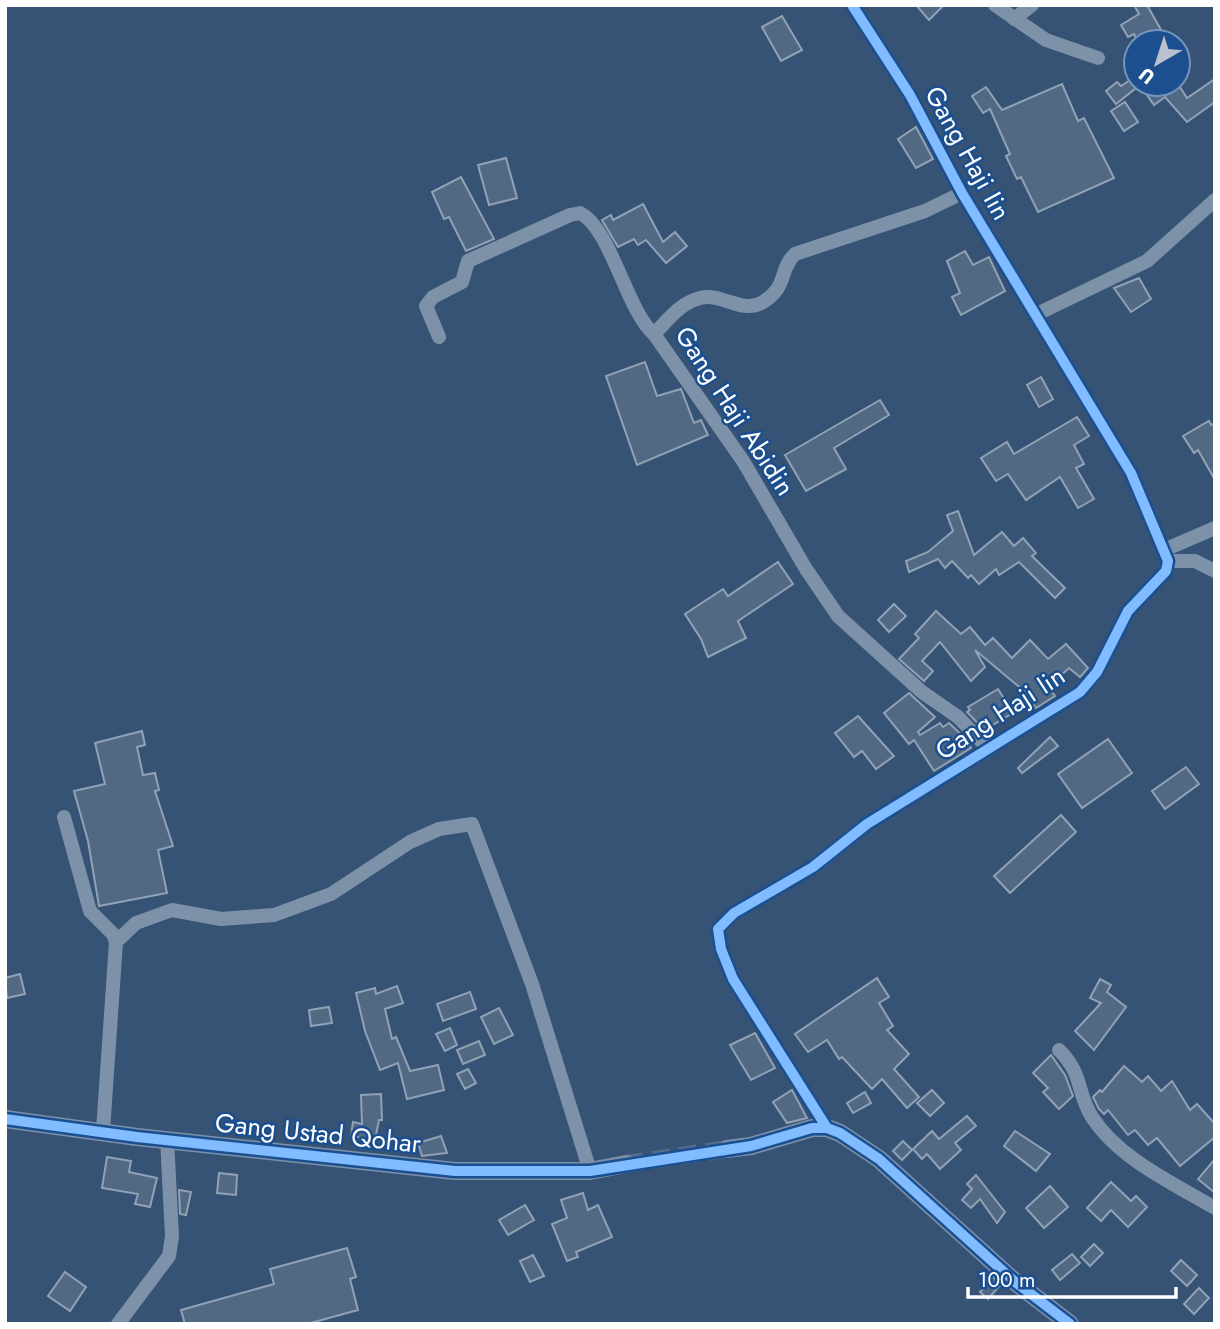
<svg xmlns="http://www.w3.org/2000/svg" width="1220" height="1329" viewBox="0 0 1220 1329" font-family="Jost,sans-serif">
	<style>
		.building { fill: #526984; stroke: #92a2b6; stroke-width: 2 }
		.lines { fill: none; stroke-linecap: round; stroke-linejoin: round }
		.tertiary-tunnel { stroke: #546c89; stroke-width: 18; stroke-dasharray: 18 9; stroke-linecap: butt }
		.minor { stroke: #7d92a8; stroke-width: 14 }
		.tertiary { stroke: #7d92a8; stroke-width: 18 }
		.cycleway-casing { stroke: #1b4f8f; stroke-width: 15 }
		.cycleway { stroke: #80bcff; stroke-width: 10 }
		.labels { text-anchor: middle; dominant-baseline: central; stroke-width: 5; stroke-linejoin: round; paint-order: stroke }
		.street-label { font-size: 26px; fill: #fff; stroke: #1b4f8f }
	</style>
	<rect width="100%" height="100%" fill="#365274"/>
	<g class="building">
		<polygon points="916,5 944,5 929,20"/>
		<polygon points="1134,5 1147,5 1164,35 1151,42 1138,42 1134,34 1128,37 1121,25 1139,14"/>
		<polygon points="782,16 802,50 781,61 762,27"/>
		<polygon points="1136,76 1136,84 1178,84 1187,98 1215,79 1215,102 1187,122 1165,97 1154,105 1140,85 1116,104 1106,91 1117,82 1121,86"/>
		<polygon points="1062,84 1078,121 1084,118 1114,178 1038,212 1021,177 1017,179 1006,156 1010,154 990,109 983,113 972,96 986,87 1002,110"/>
		<polygon points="1125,102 1138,122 1124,131 1111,111"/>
		<polygon points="916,127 933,159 916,168 898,139"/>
		<polygon points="506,158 517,198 489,205 478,165"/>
		<polygon points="461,177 494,239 466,251 449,217 444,219 432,192"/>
		<polygon points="643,204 663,242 675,232 687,246 666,263 646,240 638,245 634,239 618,247 602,220 611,215 613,220"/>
		<polygon points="965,251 973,265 989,257 1005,291 961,315 952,297 960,293 947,261"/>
		<polygon points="1139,278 1151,299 1131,312 1114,288"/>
		<polygon points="645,362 657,396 681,389 694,423 701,420 708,435 637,465 606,376"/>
		<polygon points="1041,377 1053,399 1039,407 1027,385"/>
		<polygon points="880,400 889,415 834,448 846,469 806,491 785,455"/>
		<polygon points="1077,417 1089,436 1074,445 1084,464 1076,468 1094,499 1078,508 1060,477 1026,500 1008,474 996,481 981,458 1007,442 1014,454"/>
		<polygon points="1209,421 1211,425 1215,423 1215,480 1198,450 1194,453 1183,436"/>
		<polygon points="958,511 974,555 1002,532 1014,546 1023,538 1036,553 1032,556 1065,588 1055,598 1019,562 999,575 996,569 979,584 971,575 968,578 952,561 945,568 938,559 909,572 906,561 928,552 953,531 947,515"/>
		<polygon points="778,562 793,584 738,621 746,638 708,657 701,639 685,614 723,589 728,596"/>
		<polygon points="894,604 906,616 889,632 878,620"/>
		<polygon points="936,611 961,634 970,627 985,645 993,638 1012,658 1030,640 1048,659 1066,644 1088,668 1080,677 1069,668 1048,687 1055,696 1036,708 1024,691 975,650 985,667 971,681 940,642 922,661 933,671 924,681 899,659 919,638 915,634"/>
		<polygon points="998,689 1013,713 984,730 967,712 970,710 968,707"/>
		<polygon points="909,693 935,717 918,732 920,735 940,723 943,727 949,723 967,740 971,748 934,771 914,740 909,744 884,713"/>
		<polygon points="858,716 894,756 876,769 862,751 854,757 835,733"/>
		<polygon points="142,731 145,745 137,747 143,775 155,773 159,790 155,791 173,846 158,850 167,893 99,906 88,841 74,791 105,784 95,743"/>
		<polygon points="1050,737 1058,746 1022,773 1018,768"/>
		<polygon points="1108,739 1132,773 1082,808 1058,774"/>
		<polygon points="1186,767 1199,784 1165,809 1152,791"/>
		<polygon points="1061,815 1076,832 1010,893 994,876"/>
		<polygon points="20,974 25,994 7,998 5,978"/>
		<polygon points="877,978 889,997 879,1003 893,1026 887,1030 909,1054 894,1069 919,1097 907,1108 882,1079 872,1089 842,1057 839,1059 827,1040 808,1052 795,1034"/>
		<polygon points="1100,979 1111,985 1107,992 1126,1007 1094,1050 1075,1031 1101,1003 1090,998"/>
		<polygon points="397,986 403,1003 385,1009 392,1039 396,1037 410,1071 438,1065 444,1090 407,1099 398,1063 380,1070 365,1031 356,993 375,988 376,994"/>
		<polygon points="470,992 476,1009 443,1021 437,1004"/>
		<polygon points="329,1007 332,1023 311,1026 309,1010"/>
		<polygon points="499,1008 513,1035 494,1044 481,1017"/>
		<polygon points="450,1028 457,1045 445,1051 436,1034"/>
		<polygon points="755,1033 775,1068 751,1080 730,1045"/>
		<polygon points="479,1041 485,1055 463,1064 457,1050"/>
		<polygon points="1051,1055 1065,1075 1073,1096 1059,1109 1043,1092 1048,1088 1033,1073"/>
		<polygon points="1124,1066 1142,1082 1148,1076 1161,1091 1172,1081 1190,1110 1197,1104 1215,1124 1215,1137 1180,1166 1157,1138 1148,1145 1135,1130 1128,1135 1108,1110 1104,1114 1099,1109 1093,1097 1100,1090 1102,1092"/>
		<polygon points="468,1069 476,1083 465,1089 457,1074"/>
		<polygon points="792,1090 807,1118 787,1123 773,1102"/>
		<polygon points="932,1090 944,1103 930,1116 917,1103"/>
		<polygon points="865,1092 871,1103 853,1113 847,1103"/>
		<polygon points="381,1094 382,1120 379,1120 375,1140 351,1136 353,1122 362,1124 361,1095"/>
		<polygon points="967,1116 976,1126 955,1143 961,1150 940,1169 927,1154 922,1159 913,1149 932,1131 939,1139"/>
		<polygon points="1015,1131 1050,1154 1036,1171 1004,1146"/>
		<polygon points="441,1136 447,1153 422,1156 418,1143"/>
		<polygon points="903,1141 912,1150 902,1160 893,1151"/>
		<polygon points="107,1157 131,1161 129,1172 157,1178 150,1207 135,1204 138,1194 102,1188"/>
		<polygon points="1215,1159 1215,1193 1198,1179"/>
		<polygon points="219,1173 237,1175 236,1195 217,1193"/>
		<polygon points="976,1175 1005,1212 997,1223 980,1199 971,1208 962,1200 972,1189 967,1184"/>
		<polygon points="1111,1182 1131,1201 1136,1196 1147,1207 1128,1227 1111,1210 1101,1221 1087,1208"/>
		<polygon points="1050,1186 1068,1207 1044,1228 1026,1208"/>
		<polygon points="179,1190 191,1192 186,1215 180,1214"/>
		<polygon points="583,1193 588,1210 598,1205 612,1237 576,1252 578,1257 567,1261 552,1224 567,1218 561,1200"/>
		<polygon points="525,1205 534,1220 508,1235 499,1220"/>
		<polygon points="1094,1244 1103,1253 1090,1266 1081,1257"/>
		<polygon points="347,1248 356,1277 350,1279 358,1310 307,1324 185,1324 181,1310 274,1284 270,1269"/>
		<polygon points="1072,1254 1080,1263 1060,1280 1052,1270"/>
		<polygon points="533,1255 544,1276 530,1282 520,1261"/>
		<polygon points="1181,1260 1197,1275 1187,1286 1171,1271"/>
		<polygon points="65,1272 86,1287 70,1311 48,1296"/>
		<polygon points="993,1277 1001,1284 988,1299 980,1292"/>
		<polygon points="1199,1288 1209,1298 1194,1314 1184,1304"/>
	</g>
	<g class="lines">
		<polyline class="tertiary-tunnel" points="626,1164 727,1149"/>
		<g class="minor">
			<polyline points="995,5 1046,40 1098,58"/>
			<polyline points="1014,19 1032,5"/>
			<path d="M962,193L925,211L795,254C779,269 788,287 763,302C742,315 721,292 700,298C680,303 668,320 654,334L743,461L806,569L838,616L922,692L958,717L989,749"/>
			<polyline points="1037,314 1147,261 1215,200"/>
			<path d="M439,337L426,306L433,297L462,282L468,261L570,215L580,213C611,228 627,312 654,334"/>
			<polyline points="1164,550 1215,528"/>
			<polyline points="1168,561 1195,561 1215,571"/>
			<polyline points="64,817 90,911 113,934 116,942 103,1131"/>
			<polyline points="116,942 136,923 172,910 221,919 274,915 331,894 410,842 439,829 472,824 532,984 590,1171"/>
			<path d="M1059,1050C1084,1075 1076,1092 1092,1117C1119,1159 1173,1183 1215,1208"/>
			<polyline points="827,1128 733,979 721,949 718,929 734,913 813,867 867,824 1080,692 1097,672 1128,611 1166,571 1168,561 1131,473 962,193 910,95 852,5"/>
			<polyline points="118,1324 169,1256 172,1236 167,1139"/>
		</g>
		<g class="tertiary">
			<polyline points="5,1119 137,1137 455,1171 590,1171 626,1164"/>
			<polyline points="727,1149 751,1146 812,1128 827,1128 840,1133 879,1159 1014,1281 1070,1324"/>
		</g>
		<g class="cycleway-casing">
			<g id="cycleway">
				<polyline points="5,1119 137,1137 455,1171 590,1171 751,1146 812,1128 827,1128 840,1133 879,1159 1014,1281 1070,1324"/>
				<polyline points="827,1128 733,979 721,949 718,929 734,913 813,867 867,824 1080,692 1097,672 1128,611 1166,571 1168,561 1131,473 962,193 910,95 852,5"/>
			</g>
		</g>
		<use href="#cycleway" class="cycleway"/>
	</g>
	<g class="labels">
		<g class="street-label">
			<text transform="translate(968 153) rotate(61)">Gang Haji Iin</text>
			<text transform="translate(735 411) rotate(57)">Gang Haji Abidin</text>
			<text transform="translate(1000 713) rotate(-33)">Gang Haji Iin</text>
			<text transform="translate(318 1133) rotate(6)">Gang Ustad Qohar</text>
		</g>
	</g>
	<rect width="1220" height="1329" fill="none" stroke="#ffffff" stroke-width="14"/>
	<g transform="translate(1157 63) rotate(219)"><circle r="33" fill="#1b4f8f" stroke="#7695bc" stroke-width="2"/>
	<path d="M0-5L12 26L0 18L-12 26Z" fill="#b9c2ce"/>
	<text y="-10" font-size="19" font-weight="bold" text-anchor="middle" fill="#ffffff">U</text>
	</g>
	<path d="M968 1287v10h208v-10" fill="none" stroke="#ffffff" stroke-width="3.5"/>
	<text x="978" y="1287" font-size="21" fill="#ffffff" stroke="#1b4f8f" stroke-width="5" paint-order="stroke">100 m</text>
</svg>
